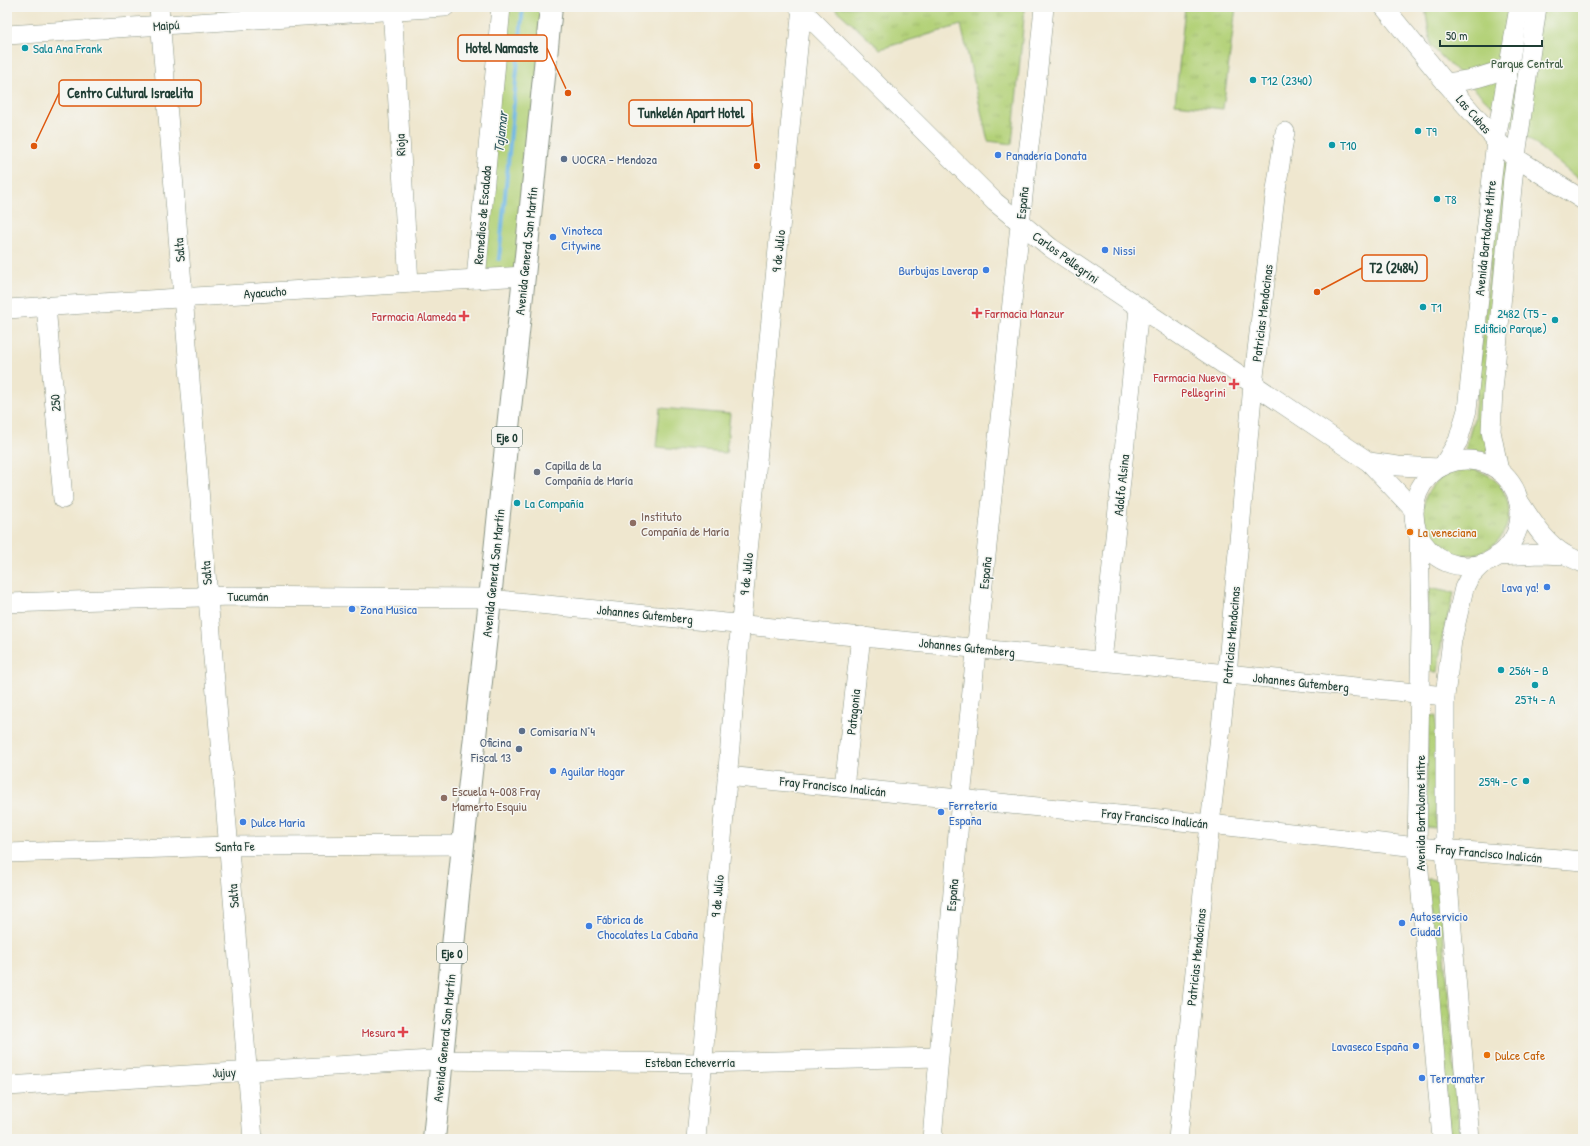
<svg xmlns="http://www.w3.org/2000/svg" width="1590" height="1146" viewBox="0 0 1590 1146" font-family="'Patrick Hand',sans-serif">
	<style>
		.grass { fill: url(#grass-tufts); stroke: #698756 }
		.green { fill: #b3d178; stroke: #698756 }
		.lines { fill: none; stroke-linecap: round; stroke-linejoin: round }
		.stream { stroke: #6cb6e5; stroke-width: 4 }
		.minor-casing { stroke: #879282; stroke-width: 20 }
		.major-casing { stroke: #879282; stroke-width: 24 }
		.minor { stroke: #fff; stroke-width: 19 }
		.major { stroke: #fff; stroke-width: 22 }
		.culture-dot { fill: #0f9aa8; stroke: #f6f6f2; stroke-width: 1.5 }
		.shop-dot { fill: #3f7fe0; stroke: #f6f6f2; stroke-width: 1.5 }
		.service-dot { fill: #5c6f8a; stroke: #f6f6f2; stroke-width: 1.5 }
		.health-dot { fill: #e0444e; stroke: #f6f6f2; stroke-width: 1.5 }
		.worship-dot { fill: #6b7280; stroke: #f6f6f2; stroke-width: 1.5 }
		.education-dot { fill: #8d6e63; stroke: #f6f6f2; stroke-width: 1.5 }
		.food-dot { fill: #e8710a; stroke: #f6f6f2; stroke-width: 1.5 }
		.labels { text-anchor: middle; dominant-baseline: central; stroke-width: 3; stroke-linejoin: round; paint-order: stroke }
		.shield { fill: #f6f6f2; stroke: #60746d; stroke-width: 1 }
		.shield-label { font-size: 12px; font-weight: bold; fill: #1f3d34 }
		.street-label { font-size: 13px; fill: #1f3d34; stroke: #f6f6f2 }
		.culture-label { font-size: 13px; fill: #0d838f; stroke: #f6f6f2; text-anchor: start }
		.park-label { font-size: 13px; fill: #3d5b42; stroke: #f6f6f2 }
		.shop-label { font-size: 13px; fill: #366cbe; stroke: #f6f6f2; text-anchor: start }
		.service-label { font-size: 13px; fill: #4e5e75; stroke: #f6f6f2; text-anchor: start }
		.health-label { font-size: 13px; fill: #be3a42; stroke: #f6f6f2; text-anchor: end }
		.worship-label { font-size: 13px; fill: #5b616d; stroke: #f6f6f2; text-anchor: start }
		.education-label { font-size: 13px; fill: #785e54; stroke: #f6f6f2; text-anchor: start }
		.food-label { font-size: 13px; fill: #c56008; stroke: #f6f6f2; text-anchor: start }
		.water-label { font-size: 14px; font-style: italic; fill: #325b60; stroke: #f6f6f2 }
		.leader { fill: none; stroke: #de580e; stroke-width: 1.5 }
		.callout-dot { fill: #de580e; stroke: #f6f6f2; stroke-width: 1.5 }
		.callout { fill: #f6f6f2; stroke: #de580e; stroke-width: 1.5 }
		.callout-label { font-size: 14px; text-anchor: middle; font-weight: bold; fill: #1f3d34 }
	</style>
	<defs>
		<pattern id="grass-tufts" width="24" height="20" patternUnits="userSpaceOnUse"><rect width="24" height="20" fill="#b3d178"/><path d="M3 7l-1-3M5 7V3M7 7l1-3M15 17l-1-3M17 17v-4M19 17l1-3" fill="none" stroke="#9ab468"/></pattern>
	</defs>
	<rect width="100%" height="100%" fill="#f6f6f2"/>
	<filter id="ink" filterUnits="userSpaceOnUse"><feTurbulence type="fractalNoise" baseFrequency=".025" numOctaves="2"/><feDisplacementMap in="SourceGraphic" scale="8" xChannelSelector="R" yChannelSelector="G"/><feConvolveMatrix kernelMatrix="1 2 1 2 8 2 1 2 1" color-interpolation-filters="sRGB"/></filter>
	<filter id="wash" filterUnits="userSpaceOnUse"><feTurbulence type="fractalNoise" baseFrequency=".012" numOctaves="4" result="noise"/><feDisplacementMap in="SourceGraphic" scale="16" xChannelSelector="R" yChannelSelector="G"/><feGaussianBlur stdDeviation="0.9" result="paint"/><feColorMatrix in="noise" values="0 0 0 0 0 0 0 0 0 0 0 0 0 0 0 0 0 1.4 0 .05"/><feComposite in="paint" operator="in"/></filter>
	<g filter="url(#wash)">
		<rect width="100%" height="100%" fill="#efe7cf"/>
		<g class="grass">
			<polygon points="833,7 1025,7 1012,144 988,141 961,25 880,49"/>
			<polygon points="1185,7 1236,7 1223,109 1175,104"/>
			<polygon points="1501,161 1507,164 1488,452 1465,450 1474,418"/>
			<circle cx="1466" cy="512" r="43"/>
			<polygon points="1428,588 1454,593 1442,639 1438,672 1429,671"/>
			<polygon points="1428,715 1436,716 1436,828 1426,827"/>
			<polygon points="1427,879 1439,880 1460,1138 1450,1139"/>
		</g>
		<g class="green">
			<polygon points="501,7 551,7 524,276 476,279"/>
			<polygon points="1425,7 1583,7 1583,183 1506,120 1431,46"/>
			<polygon points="660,408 730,414 726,453 656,447"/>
		</g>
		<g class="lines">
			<polyline class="stream" points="499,259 523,7"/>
		</g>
	</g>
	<g filter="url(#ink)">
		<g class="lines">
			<g class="minor-casing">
				<g id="minor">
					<polyline points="159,7 253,1139"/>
					<polyline points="392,7 409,283"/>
					<polyline points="799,7 995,202 1051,248 1369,462 1414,510"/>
					<polyline points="1384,7 1446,83 1496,140 1516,158 1583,200"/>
					<polyline points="7,35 445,7"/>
					<path d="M1446,83C1470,80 1487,77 1509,66"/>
					<polyline points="476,279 501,7"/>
					<polyline points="46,306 63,499"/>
					<polyline points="7,309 524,276"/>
					<circle cx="1467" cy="513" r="53"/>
					<polyline points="1369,462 1398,466 1439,468"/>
					<polyline points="1443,466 1458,441 1467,410 1496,140 1519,7"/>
					<polyline points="1499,471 1491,431 1493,390 1513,177 1537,7"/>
					<path d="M1518,500C1532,520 1544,543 1566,555C1571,558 1577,560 1583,563"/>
					<polyline points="1419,535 1421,627 1417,847 1442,1139"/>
					<polyline points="1497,556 1542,554 1565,555"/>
					<polyline points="7,603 232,596 479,598 1445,696"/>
					<polyline points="1102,661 1139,309"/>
					<polyline points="727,776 1210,824 1417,847 1583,861"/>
					<polyline points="844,787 861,636"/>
					<polyline points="7,853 229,846 463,845"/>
					<polyline points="7,1086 431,1060 703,1063 938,1057"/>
					<polyline points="696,1139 739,642 802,7"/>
					<polyline points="932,1139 961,798 1024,186 1035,98 1044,7"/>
					<polyline points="1178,1139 1210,824 1227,674 1253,385 1275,196 1285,132"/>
					<polyline points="1470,1139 1445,849 1445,696 1452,640 1464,588 1470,576 1483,563"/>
				</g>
			</g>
			<g class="major-casing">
				<polyline id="major" points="434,1139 463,845 487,627 524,276 551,7"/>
			</g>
			<use href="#minor" class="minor"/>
			<use href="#major" class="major"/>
		</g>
	</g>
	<g class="culture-dot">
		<circle cx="25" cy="48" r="4"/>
		<circle cx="1253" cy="80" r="4"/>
		<circle cx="1418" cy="131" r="4"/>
		<circle cx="1332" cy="145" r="4"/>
		<circle cx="1437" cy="199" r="4"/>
		<circle cx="1423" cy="307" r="4"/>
		<circle cx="1555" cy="320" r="4"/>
		<circle cx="517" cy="503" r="4"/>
		<circle cx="1501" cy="670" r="4"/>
		<circle cx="1535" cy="685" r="4"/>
		<circle cx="1526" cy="781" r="4"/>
	</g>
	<g class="shop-dot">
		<circle cx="998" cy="155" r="4"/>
		<circle cx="553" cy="237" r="4"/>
		<circle cx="1105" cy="250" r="4"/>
		<circle cx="986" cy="270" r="4"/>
		<circle cx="1547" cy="587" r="4"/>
		<circle cx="352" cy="609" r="4"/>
		<circle cx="553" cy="771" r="4"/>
		<circle cx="941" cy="812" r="4"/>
		<circle cx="243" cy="822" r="4"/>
		<circle cx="1402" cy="923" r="4"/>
		<circle cx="589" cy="926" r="4"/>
		<circle cx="1416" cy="1046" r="4"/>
		<circle cx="1422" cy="1078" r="4"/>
	</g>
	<g class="service-dot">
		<circle cx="564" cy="159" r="4"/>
		<circle cx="522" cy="731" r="4"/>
		<circle cx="519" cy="749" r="4"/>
	</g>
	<g class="health-dot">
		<path d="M975 307h4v4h4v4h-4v4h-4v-4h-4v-4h4z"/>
		<path d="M462 310h4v4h4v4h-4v4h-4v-4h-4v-4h4z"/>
		<path d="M1232 378h4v4h4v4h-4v4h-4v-4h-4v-4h4z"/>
		<path d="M401 1026h4v4h4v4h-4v4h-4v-4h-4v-4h4z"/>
	</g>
	<circle class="worship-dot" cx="537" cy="472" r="4"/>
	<g class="education-dot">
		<circle cx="633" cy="523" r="4"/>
		<circle cx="444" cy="798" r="4"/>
	</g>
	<g class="food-dot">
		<circle cx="1410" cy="532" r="4"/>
		<circle cx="1487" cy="1055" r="4"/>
	</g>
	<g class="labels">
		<g class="shield">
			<rect x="492" y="427" width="30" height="20" rx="3"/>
			<rect x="437" y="943" width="30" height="20" rx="3"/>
		</g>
		<g class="shield-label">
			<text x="507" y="437">Eje 0</text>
			<text x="452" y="953">Eje 0</text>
		</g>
		<g class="street-label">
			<text transform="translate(166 25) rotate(-4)">Maipú</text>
			<text transform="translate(1474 114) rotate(49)">Las Cubas</text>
			<text transform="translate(400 145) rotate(-93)">Rioja</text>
			<text transform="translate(1022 203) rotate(-84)">España</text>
			<text transform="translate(482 215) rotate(-85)">Remedios de Escalada</text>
			<text transform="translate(1485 238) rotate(-84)">Avenida Bartolomé Mitre</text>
			<text transform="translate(179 250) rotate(-95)">Salta</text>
			<text transform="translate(526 251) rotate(-84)">Avenida General San Martín</text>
			<text transform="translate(778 251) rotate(-84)">9 de Julio</text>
			<text transform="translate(1066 257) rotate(36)">Carlos Pellegrini</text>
			<text transform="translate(265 292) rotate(-4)">Ayacucho</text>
			<text transform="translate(1262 313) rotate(-83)">Patricias Mendocinas</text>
			<text transform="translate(55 403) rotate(-95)">250</text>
			<text transform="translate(1121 485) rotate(-84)">Adolfo Alsina</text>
			<text transform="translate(206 573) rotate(-95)">Salta</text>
			<text transform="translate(493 573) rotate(-84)">Avenida General San Martín</text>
			<text transform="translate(985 573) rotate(-84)">España</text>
			<text transform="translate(746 574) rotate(-84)">9 de Julio</text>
			<text x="248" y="596">Tucumán</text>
			<text transform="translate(645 614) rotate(6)">Johannes Gutemberg</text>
			<text transform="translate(1231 635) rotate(-85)">Patricias Mendocinas</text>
			<text transform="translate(967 647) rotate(6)">Johannes Gutemberg</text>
			<text transform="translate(1301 682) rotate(6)">Johannes Gutemberg</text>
			<text transform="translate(853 712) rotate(-84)">Patagonia</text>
			<text transform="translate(833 786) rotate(6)">Fray Francisco Inalicán</text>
			<text transform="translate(1420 813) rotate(-90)">Avenida Bartolomé Mitre</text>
			<text transform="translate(1155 818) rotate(6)">Fray Francisco Inalicán</text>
			<text transform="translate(235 846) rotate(-1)">Santa Fe</text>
			<text transform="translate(1489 853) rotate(5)">Fray Francisco Inalicán</text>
			<text transform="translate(952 895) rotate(-85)">España</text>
			<text transform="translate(233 896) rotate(-95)">Salta</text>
			<text transform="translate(717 896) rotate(-85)">9 de Julio</text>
			<text transform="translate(1196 957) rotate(-84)">Patricias Mendocinas</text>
			<text transform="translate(444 1038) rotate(-84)">Avenida General San Martín</text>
			<text x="690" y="1062">Esteban Echeverría</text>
			<text transform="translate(224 1072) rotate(-3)">Jujuy</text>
		</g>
		<g class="culture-label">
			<text x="33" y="48">Sala Ana Frank</text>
			<text x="1261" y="80">T12 (2340)</text>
			<text x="1426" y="131">T9</text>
			<text x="1340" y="145">T10</text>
			<text x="1445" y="199">T8</text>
			<text x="1431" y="307">T1</text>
			<text x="1547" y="313" text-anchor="end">2482 (T5 -<tspan x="1547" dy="15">Edificio Parque)</tspan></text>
			<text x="525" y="503">La Compañía</text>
			<text x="1509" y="670">2564 - B</text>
			<text x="1535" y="699" text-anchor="middle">2574 - A</text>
			<text x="1518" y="781" text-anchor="end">2594 - C</text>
		</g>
		<g class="park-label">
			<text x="1527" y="63">Parque Central</text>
		</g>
		<g class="shop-label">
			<text x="1006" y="155">Panadería Donata</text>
			<text x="561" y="230">Vinoteca<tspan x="561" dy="15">Citywine</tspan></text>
			<text x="1113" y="250">Nissi</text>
			<text x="978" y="270" text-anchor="end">Burbujas Laverap</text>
			<text x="1539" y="587" text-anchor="end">Lava ya!</text>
			<text x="360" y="609">Zona Musica</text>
			<text x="561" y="771">Aguilar Hogar</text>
			<text x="949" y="805">Ferretería<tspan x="949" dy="15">España</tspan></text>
			<text x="251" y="822">Dulce Maria</text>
			<text x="1410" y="916">Autoservicio<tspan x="1410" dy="15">Ciudad</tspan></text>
			<text x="597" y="919">Fábrica de<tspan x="597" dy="15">Chocolates La Cabaña</tspan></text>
			<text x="1408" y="1046" text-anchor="end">Lavaseco España</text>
			<text x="1430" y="1078">Terramater</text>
		</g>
		<g class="service-label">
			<text x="572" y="159">UOCRA - Mendoza</text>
			<text x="530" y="731">Comisaría N°4</text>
			<text x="511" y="742" text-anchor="end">Oficina<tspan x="511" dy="15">Fiscal 13</tspan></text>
		</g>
		<g class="health-label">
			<text x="985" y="313" text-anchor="start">Farmacia Manzur</text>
			<text x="456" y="316">Farmacia Alameda</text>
			<text x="1226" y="377">Farmacia Nueva<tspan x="1226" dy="15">Pellegrini</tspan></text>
			<text x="395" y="1032">Mesura</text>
		</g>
		<g class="worship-label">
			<text x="545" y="465">Capilla de la<tspan x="545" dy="15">Compañía de María</tspan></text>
		</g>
		<g class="education-label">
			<text x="641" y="516">Instituto<tspan x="641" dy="15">Compañía de María</tspan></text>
			<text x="452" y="791">Escuela 4-008 Fray<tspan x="452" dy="15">Mamerto Esquiu</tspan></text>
		</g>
		<g class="food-label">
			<text x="1418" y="532">La veneciana</text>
			<text x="1495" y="1055">Dulce Cafe</text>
		</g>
		<g class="water-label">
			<text transform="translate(500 132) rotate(-84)">Tajamar</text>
		</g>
	</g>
	<path class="leader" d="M568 93L547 48M34 146L59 93M757 166L752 113M1317 292L1362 268"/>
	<g class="callout-dot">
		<circle cx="568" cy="93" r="4"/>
		<circle cx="34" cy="146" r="4"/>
		<circle cx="757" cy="166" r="4"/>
		<circle cx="1317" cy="292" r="4"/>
	</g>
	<g class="callout">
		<rect x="458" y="35" width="89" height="26" rx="4"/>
		<rect x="59" y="80" width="142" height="26" rx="4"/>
		<rect x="629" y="100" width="123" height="26" rx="4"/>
		<rect x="1362" y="255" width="65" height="26" rx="4"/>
	</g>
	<g class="callout-label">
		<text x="502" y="53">Hotel Namaste</text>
		<text x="130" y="98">Centro Cultural Israelita</text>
		<text x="691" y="118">Tunkelén Apart Hotel</text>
		<text x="1394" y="273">T2 (2484)</text>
	</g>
	<rect width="1590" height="1146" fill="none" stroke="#f6f6f2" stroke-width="24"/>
	<path d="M1440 40v6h102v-6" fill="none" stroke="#1f3d34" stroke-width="2"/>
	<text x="1446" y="40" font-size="12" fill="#1f3d34" stroke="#f6f6f2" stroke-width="3" paint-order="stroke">50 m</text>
</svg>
